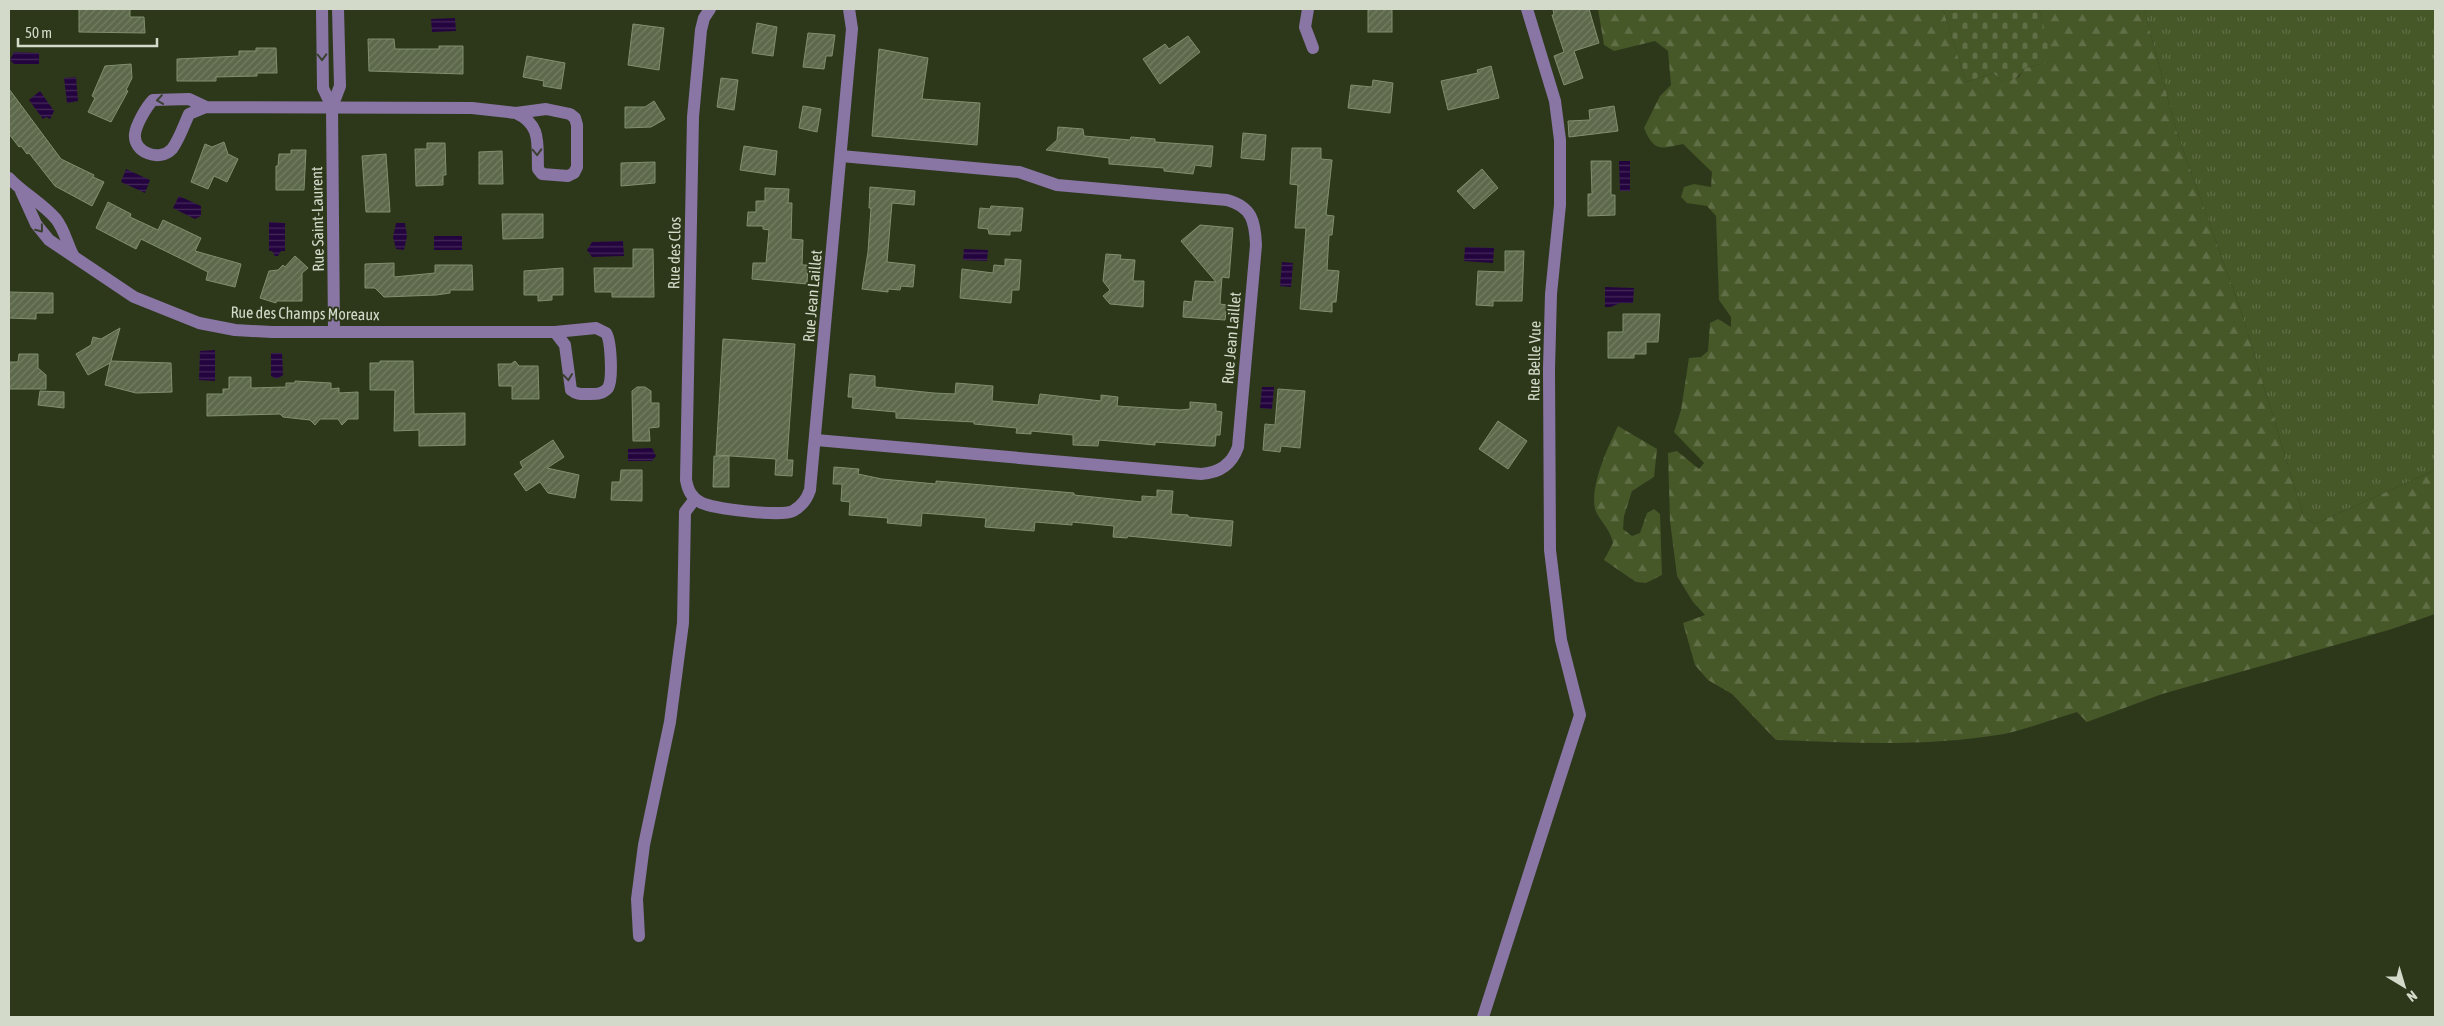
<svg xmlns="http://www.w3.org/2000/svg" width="2444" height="1026" viewBox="0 0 2444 1026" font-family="'Asap Condensed',sans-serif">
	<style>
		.grass { fill: url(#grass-tufts) }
		.forest { fill: url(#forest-firs) }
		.cemetery { fill: url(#cemetery-stones) }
		.water { fill: url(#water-rules) }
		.building { fill: url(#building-hatch); stroke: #818f6e }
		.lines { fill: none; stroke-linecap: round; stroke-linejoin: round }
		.minor { stroke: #8976a5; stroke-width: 12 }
		.oneway { stroke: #3b4130 }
		.labels { text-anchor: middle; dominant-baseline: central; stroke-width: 4; stroke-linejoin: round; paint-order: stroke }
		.street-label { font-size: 16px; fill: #d3dac9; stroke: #2d381b }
	</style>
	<defs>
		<pattern id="grass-tufts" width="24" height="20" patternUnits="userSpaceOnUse" patternTransform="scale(1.25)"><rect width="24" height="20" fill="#465728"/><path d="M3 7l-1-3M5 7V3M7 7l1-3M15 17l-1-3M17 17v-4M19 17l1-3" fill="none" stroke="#606f46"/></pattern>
		<pattern id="forest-firs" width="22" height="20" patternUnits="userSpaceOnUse" patternTransform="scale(1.25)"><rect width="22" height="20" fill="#465728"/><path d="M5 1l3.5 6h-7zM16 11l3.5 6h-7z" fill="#606f46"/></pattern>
		<pattern id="cemetery-stones" width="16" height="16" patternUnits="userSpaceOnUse" patternTransform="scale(1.25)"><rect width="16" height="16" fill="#465728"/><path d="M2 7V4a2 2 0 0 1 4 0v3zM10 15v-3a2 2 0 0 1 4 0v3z" fill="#606f46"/></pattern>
		<pattern id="water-rules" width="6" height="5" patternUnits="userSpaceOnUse" patternTransform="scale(1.25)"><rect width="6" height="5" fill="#24043f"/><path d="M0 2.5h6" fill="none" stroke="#432859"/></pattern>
		<pattern id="building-hatch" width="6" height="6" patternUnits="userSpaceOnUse" patternTransform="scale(1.25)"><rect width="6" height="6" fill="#5d694a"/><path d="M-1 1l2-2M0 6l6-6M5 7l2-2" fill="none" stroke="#737e63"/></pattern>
	</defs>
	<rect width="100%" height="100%" fill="#2d381b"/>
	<polygon class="grass" points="2144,9 2435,9 2435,470 2315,524 2304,518 2240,308 2177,133"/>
	<g class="forest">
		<path d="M1598,9H1943L1966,82L1993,73L2003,82L2019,77L2025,68L2052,61L2039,9H2144L2177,133L2240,308L2304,518L2315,524L2435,470V614L2392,629L2162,694L2087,722L2077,712C2053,719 2028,729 2004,734C1928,747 1852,743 1776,740L1732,694L1708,680L1695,665L1683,623L1705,615L1693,602L1677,576L1670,521L1668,453L1677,451L1699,469L1704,463L1674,432L1681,410L1689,358L1701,357L1708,351L1710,323L1718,319L1731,327V317L1719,300L1716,216L1707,206L1687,203L1681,197L1684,187L1694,184L1711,187L1712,172L1683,144C1660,149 1654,152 1644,128L1660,96L1671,85L1668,51L1655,41L1614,51L1604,45Z"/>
		<path d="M1618,426L1657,449L1654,477L1632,491L1624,516L1623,529L1632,536L1640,533L1647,513L1654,509L1660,514L1662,575L1646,583L1636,582L1604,560L1613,543C1610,528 1598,519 1595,509C1590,485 1608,447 1618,426Z"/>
	</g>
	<path class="cemetery" d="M1943,9H2039L2053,61L2025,68C2019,77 2015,80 2003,82L1993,73L1966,82Z"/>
	<g class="water">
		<polygon points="455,18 456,31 432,32 431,19"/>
		<polygon points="14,52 39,53 39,64 14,64 10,60"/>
		<polygon points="76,77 78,101 67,103 64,78"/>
		<polygon points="40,91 54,111 50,119 46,117 43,119 29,100"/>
		<polygon points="1619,161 1630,161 1630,191 1620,191"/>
		<polygon points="126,169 150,180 145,193 121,182"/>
		<polygon points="179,196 201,206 201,216 195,219 173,208"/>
		<polygon points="269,222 285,223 285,251 281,251 278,256 275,256 272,251 269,251"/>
		<polygon points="396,223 405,223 407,236 404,250 396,249 393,237"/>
		<rect x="434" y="236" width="28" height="14"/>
		<polygon points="623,241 624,256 592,257 587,250 592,242"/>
		<polygon points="1465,247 1494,248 1493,263 1464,261"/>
		<polygon points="964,249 988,250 987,261 963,260"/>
		<polygon points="1282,262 1293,263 1291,287 1280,286"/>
		<polygon points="1605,287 1634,288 1633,303 1620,303 1611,307 1605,307"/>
		<polygon points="215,350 215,381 199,380 200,351"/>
		<polygon points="271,353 282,353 283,375 277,379 271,376"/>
		<polygon points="1262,387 1274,387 1272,409 1260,408"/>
		<polygon points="652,448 656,456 652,461 628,461 628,449"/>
	</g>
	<g class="building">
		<polygon points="79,9 130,9 130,17 144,17 145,33 79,32"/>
		<rect x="1368" y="9" width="24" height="23"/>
		<polygon points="1553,9 1589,9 1599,43 1574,51 1583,78 1564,85 1554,56 1564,52 1552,15 1554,15"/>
		<polygon points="757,23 777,27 773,56 752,53"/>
		<polygon points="633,24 664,28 659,70 628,65"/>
		<polygon points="808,33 835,35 832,56 826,56 824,69 803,67"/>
		<polygon points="1188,36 1200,52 1160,84 1143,59 1165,44 1169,49"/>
		<polygon points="368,39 394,39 395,49 439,49 439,46 463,46 463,74 369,71"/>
		<polygon points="256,48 276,48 277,73 257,73 257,76 216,77 216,81 177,81 177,59 239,56 239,51 256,51"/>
		<polygon points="879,49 928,58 922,99 980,103 977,145 872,136"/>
		<polygon points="527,56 565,63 561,89 543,86 544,81 523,77"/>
		<polygon points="131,64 132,78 126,90 128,91 111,122 88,112 95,98 92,96 105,66"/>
		<polygon points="1491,66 1499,98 1448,110 1441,81 1478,73 1477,70"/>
		<polygon points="721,78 738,80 734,110 717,107"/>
		<polygon points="1373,80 1393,83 1390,113 1348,108 1351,85 1372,87"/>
		<polygon points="9,89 61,159 94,175 93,177 104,182 92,206 55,186 29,153 27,154 21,146 19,147 9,134"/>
		<polygon points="654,101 665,119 651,127 625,128 625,107 645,107"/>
		<polygon points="803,106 821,109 817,132 799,128"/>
		<polygon points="1614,106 1618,131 1569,137 1568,121 1590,120 1589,110"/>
		<polygon points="1058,127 1083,129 1084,136 1130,140 1131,137 1155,139 1155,142 1213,146 1211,167 1195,165 1193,174 1164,171 1164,168 1109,164 1109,158 1046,150 1057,140"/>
		<polygon points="1243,133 1266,135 1264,160 1241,158"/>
		<polygon points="224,142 228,154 238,159 227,182 214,176 208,189 191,182 205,144 212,147"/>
		<polygon points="427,143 445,143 446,175 443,175 443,185 416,186 415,149 427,149"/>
		<polygon points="744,146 777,151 775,175 740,170"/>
		<polygon points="1292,148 1321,148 1321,159 1332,160 1326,215 1334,216 1332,235 1329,235 1327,270 1339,271 1336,302 1332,302 1332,312 1300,309 1306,228 1295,228 1298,185 1290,184"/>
		<polygon points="291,150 306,150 304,190 276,190 276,166 278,166 279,154 291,154"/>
		<polygon points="502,151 503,184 479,184 479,152"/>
		<polygon points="386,154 390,212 366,212 362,156"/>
		<polygon points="1591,161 1611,161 1611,195 1615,195 1615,215 1588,216 1588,194 1592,194"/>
		<polygon points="655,162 655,183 621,186 621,163"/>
		<polygon points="1482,169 1498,188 1474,209 1457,191"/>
		<polygon points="870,187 915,191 914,205 892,203 887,262 915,265 913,287 901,286 900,290 888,289 888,292 862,289 868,252 871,208 869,208"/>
		<polygon points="765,188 789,189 788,203 792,203 791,239 803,240 802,265 808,265 807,284 752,279 753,263 766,263 769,230 763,229 763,226 747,226 748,212 756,212 756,201 765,201"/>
		<polygon points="108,202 131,214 130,217 158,230 163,220 201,238 195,251 241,264 235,287 206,280 208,272 141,239 136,249 96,228"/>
		<polygon points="991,206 1023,208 1021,231 1010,231 1010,235 989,234 988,229 978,228 980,208 990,209"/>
		<polygon points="502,214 543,214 543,238 503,239"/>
		<polygon points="1200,225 1233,228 1229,278 1222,277 1220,304 1227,305 1225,320 1183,317 1184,301 1192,302 1195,281 1216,282 1181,241"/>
		<polygon points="633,249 653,249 654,297 612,297 612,292 595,292 594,268 633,268"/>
		<polygon points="1505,251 1524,251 1522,301 1493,301 1493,306 1476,305 1478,271 1505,272"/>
		<polygon points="1106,254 1121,255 1120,259 1135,260 1133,281 1144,281 1143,307 1110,304 1103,296 1110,290 1103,281"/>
		<polygon points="295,256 308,268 302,273 302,301 276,301 276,303 260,298 269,271 278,270 283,265 285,267"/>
		<polygon points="1005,259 1021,260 1019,290 1012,290 1011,303 960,298 962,269 993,273 994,265 1005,266"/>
		<polygon points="394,263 394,277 435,273 435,265 472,265 473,290 450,290 450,293 436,295 384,297 375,288 365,288 365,264"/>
		<polygon points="563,268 563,295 552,295 552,300 538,301 538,295 524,295 524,271"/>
		<polygon points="9,292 53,293 53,313 36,313 36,319 9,318"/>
		<polygon points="1623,314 1660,314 1658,342 1646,342 1646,354 1634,354 1634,358 1608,358 1608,332 1623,332"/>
		<polygon points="120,328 111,361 171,363 172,392 136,393 105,385 110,363 88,375 76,354 91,345 93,337 101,339"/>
		<polygon points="723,339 795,344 787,460 793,460 792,476 775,475 776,459 716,455"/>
		<polygon points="19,354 38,354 38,368 46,375 46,389 9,389 9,362 18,362"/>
		<polygon points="380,361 413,361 414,414 465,413 465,445 419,446 419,430 394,431 395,390 370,390 370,363 380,363"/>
		<polygon points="515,361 519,366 538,366 539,399 512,399 512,386 499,386 498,364 511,364"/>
		<polygon points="850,374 875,376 875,387 934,393 955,394 956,383 993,386 992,401 1038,405 1040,394 1101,401 1101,395 1118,397 1117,406 1180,410 1190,409 1190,402 1216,404 1216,411 1222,412 1220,435 1216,435 1215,446 1210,446 1155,442 1155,445 1099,440 1098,446 1073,445 1073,435 1031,431 1031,434 1016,433 1017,428 974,424 974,422 896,418 896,412 852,408 853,397 848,397"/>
		<polygon points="229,377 251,377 251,388 286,387 286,383 295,383 295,381 331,383 331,389 339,388 339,393 358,392 358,419 348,419 342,425 338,419 320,419 315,425 310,420 283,417 280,414 207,416 207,394 223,394 223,389 229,389"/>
		<polygon points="637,387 645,387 651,391 651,403 659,403 659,427 649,428 650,441 633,441 632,391"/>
		<polygon points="1278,389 1305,391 1300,448 1281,446 1280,452 1263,450 1265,424 1275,425"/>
		<polygon points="40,391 64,392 64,408 38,405"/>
		<polygon points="1498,421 1527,441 1508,469 1479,449"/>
		<polygon points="553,440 564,457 547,468 579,475 575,498 548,493 540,482 526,491 514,474 523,468 520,462"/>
		<polygon points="714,456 729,456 729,487 713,487"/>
		<polygon points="834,467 859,469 858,474 882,479 936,484 936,481 948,482 1074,493 1074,495 1142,502 1142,496 1157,497 1157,490 1173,491 1171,514 1188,515 1188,517 1233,521 1231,546 1128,536 1127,538 1113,537 1114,526 1072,522 1072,525 1035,522 1034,531 985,527 986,518 922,513 921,526 887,523 888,518 849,515 850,502 841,501 842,484 833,484"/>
		<polygon points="621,470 642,470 642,501 611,500 612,482 620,482"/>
	</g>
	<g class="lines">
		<g class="minor">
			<polyline points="322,9 323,88 332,107"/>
			<path d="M710,9L704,18L701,30L693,117L686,480C688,490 691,497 700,502C712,509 782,517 793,511C802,506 807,499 810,490L852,29L849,9"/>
			<polyline points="1308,9 1305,27 1313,48"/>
			<path d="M206,107L189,99L153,100C146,107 136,125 135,134C133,153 160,162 172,149C179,140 184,125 189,114L206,107L472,108L516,113L546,109L570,114L575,118L577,125V167L574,173L568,176L542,174L538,169C537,144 542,125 516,113"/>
			<path d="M9,178C23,193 42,203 56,219C64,229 67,243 73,255"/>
			<path d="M21,191L36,224L49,240L134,297L199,323L235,330L272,332H555L596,328L606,333C611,340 613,380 608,388C603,394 597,394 590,394C582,394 577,395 571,390L565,345L555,332"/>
			<polyline points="334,331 332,107 340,86 338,9"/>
			<path d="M816,440L1201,474C1219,473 1232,464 1238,447L1256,245C1255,221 1252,207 1227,200L1057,185L1019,172L841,156"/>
			<polyline points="639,936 637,899 644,845 670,722 683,623 685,512 695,499"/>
			<polyline points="1483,1017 1580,715 1561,640 1550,550 1549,369 1551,294 1560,205 1560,140 1555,101 1527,9"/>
		</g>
	</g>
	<defs><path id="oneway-chevron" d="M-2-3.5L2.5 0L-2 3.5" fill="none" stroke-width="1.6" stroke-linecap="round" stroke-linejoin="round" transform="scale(1.25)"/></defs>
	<g class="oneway">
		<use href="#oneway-chevron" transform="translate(322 57) rotate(89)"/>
		<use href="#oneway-chevron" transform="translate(160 100) rotate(172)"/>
		<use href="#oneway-chevron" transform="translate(537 152) rotate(88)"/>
		<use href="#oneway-chevron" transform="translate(40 229) rotate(52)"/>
		<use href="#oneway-chevron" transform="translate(568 377) rotate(84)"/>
	</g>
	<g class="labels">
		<g class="street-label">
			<text transform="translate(317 219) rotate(-91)">Rue Saint-Laurent</text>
			<text transform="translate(674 253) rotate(-89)">Rue des Clos</text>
			<text transform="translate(812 296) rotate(-85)">Rue Jean Laillet</text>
			<text transform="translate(305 313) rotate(1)">Rue des Champs Moreaux</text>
			<text transform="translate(1231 338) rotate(-85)">Rue Jean Laillet</text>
			<text transform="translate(1534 361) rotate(-89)">Rue Belle Vue</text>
		</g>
	</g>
	<rect width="2444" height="1026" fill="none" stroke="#d3dac9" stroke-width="20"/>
	<g transform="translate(2404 986) rotate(142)" stroke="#2d381b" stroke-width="4" paint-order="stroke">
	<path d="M0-4L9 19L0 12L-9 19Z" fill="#d3dac9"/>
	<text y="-8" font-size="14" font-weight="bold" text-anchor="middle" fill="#d3dac9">N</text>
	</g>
	<path d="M18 38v8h139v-8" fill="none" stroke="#d3dac9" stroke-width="2.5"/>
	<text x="25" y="38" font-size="15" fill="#d3dac9" stroke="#2d381b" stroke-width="4" paint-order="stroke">50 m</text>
</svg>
